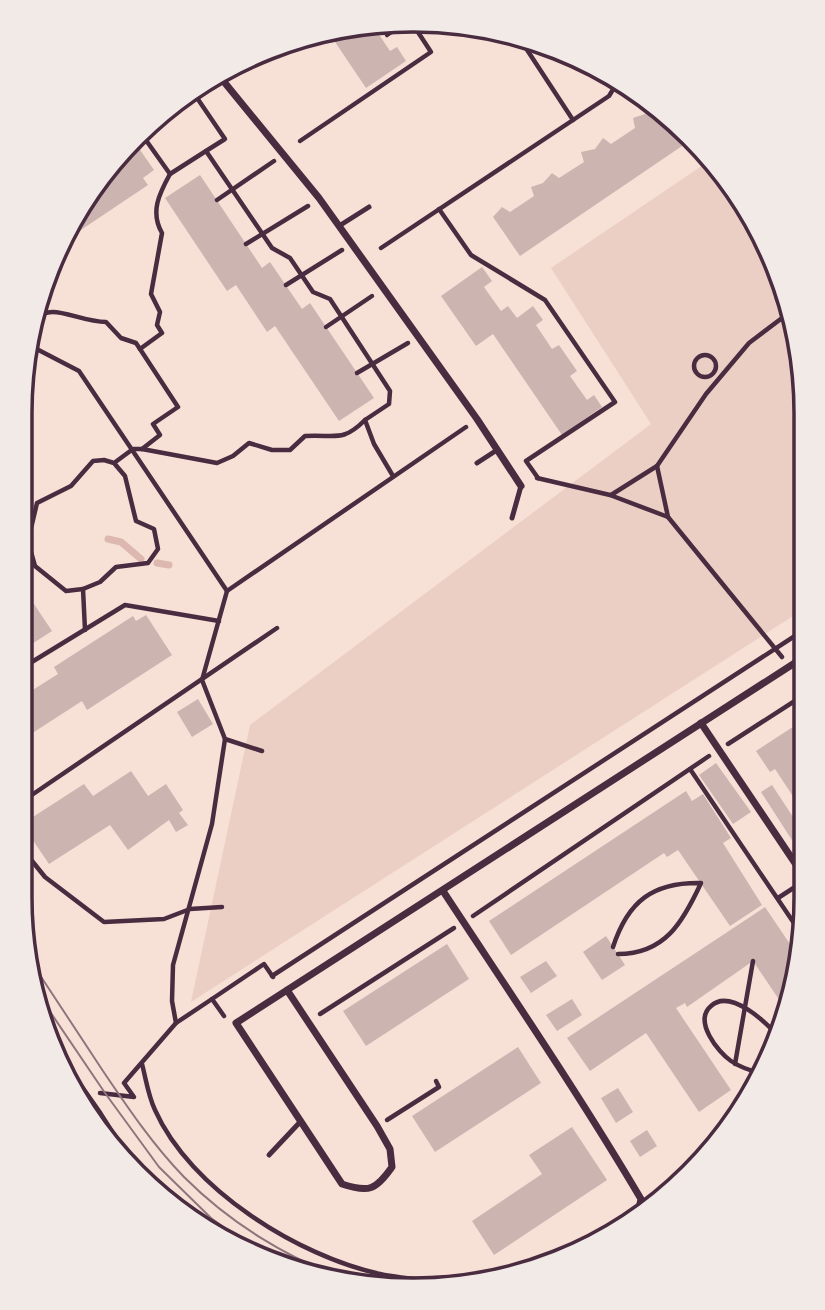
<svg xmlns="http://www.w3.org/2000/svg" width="825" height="1310" viewBox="0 0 825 1310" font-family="'Sofia Sans Condensed',sans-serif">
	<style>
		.green { fill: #ebcfc5 }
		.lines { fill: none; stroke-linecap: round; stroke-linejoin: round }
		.stream { stroke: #dcb8b0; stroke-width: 7 }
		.building { fill: #ccb4b1 }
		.path { stroke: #4a2c40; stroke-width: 4.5 }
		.service { stroke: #4a2c40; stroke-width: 5 }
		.minor { stroke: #4a2c40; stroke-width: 7 }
		.tram { stroke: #8f747c; stroke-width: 2 }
		.rim { fill: none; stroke: #4a2c40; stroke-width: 3.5 }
	</style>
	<rect width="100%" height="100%" fill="#f7e1d7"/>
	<polygon class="green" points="706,163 753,216 785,286 805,386 804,609 191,1002 250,725 651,424 551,268"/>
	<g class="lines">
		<g class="stream">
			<polyline points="108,539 121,542 141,559"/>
			<polyline points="157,563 169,565"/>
		</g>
	</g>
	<g class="building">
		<polygon points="362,23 380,24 374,27 390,51 397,47 406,61 366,88 331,36 339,30"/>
		<polygon points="654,104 688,142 520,256 493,217 502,207 510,212 534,196 531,187 543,183 552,173 559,178 584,162 581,152 595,149 603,138 611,144 635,128 633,118 645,114"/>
		<polygon points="138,147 154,170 143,178 148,185 60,244 101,173"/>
		<polygon points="200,175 262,268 270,262 302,309 310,303 374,398 339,421 275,326 267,332 236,285 227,291 165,198"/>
		<polygon points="482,267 492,281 484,287 501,311 508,306 517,318 533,306 543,320 536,325 552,349 559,345 577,371 570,376 587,400 594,395 602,407 562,435 493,334 476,346 441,296"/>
		<polygon points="34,604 52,631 21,651 21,613"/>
		<polygon points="146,615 172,655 87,710 82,701 20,741 20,698 58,674 54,667 133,616 136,621"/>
		<polygon points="198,699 213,724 192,737 177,712"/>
		<polygon points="802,721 803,805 800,807 775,769 770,772 756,751"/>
		<polygon points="716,763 751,812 733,824 699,775"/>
		<polygon points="131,771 148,796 166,784 183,810 179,813 188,825 176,832 169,820 128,850 110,825 49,864 22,824 84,784 93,796"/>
		<polygon points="772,785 803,832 803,848 799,851 761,792"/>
		<polygon points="686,791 692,801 703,794 731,838 723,843 762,905 730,926 678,850 667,857 664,853 511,955 489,921"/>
		<polygon points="765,907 800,959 786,1010 753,961 687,1007 685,1003 676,1008 731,1090 699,1112 646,1033 590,1071 567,1038"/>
		<polygon points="606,936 625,965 602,980 583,952"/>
		<polygon points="447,944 469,979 366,1046 343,1011"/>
		<polygon points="546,961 557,976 531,993 520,977"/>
		<polygon points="572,999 582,1015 557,1031 546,1015"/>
		<polygon points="518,1047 541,1083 435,1152 412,1116"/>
		<polygon points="618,1088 633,1112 616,1123 601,1098"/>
		<polygon points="572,1127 607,1180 494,1255 472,1221 542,1174 529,1155"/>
		<polygon points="647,1130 657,1146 640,1157 630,1141"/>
	</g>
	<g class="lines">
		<g class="path">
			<polyline points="516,33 573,120"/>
			<polyline points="387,35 401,25"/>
			<polyline points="193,92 225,139 206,151"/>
			<polyline points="143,136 170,174 206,151 272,248 290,258 313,292 330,299 390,391 389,404 365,420 374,444 393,476"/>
			<polyline points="300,141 431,52 414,26"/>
			<polyline points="217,200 274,161"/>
			<polyline points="439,209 471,255 545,300 615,402 526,461 538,478"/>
			<polyline points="246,244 308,206"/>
			<polyline points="381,248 609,96 617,83"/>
			<polyline points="286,285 342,250"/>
			<polyline points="784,285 777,292 777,299 781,305 789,307"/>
			<path d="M35,314C43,315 46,312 53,312C67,312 87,322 106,322L121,338L136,343L140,349"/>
			<polyline points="326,327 372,296"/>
			<polyline points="27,344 79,371 227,591"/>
			<circle cx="705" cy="366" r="11"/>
			<polyline points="357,373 408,343"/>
			<path d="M142,449L160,435L153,424L178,407L140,349L162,333L157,325L160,312L151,294L162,233C150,212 159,194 170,174"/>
			<path d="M114,463L125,476L136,521L154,529L158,549L148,563L116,567L100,582L83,589L66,591L35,566L28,541L37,503L71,486L93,461L104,460L114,463L133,449H142L217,463L233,456L249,443L272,450H290L305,436C335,434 342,443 365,420"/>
			<polyline points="657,466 668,517"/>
			<polyline points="537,478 610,495 668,517 782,657"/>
			<polyline points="611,495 657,466 706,394 749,343 790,312"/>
			<polyline points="83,589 85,630"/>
			<polyline points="22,668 125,605 219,621"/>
			<polyline points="225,739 262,751"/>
			<polyline points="728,744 804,695"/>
			<polyline points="690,769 802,935"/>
			<polyline points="20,803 277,628"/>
			<polyline points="20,846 45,877 104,922 164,919 190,909 222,907"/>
			<polyline points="778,898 795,887"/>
			<polyline points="473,916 709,756"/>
			<path d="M613,947C628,901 653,882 701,883C683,922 665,954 618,954"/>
			<polyline points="272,976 804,630"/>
			<polyline points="320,1014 454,928"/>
			<polyline points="224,1016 212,999 264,964 273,977"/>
			<polyline points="176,1023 212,999"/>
			<path d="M142,1064C146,1079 148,1095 155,1110C190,1189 298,1256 380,1274C408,1280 437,1280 465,1284"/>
			<polyline points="735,1064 753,961"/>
			<path d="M761,1073C751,1071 740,1067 731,1061C718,1052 693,1021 711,1006C730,988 768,1023 779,1038"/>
			<polyline points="100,1093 134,1097 124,1083 176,1023 172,1001 173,965 212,824 225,739 202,680 227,591 466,427"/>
			<polyline points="387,1120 439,1087 436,1081"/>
			<polyline points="430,1288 431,1279"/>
		</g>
		<g class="service">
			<polyline points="339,226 369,207"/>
			<polyline points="477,463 497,450"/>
			<polyline points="512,518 521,486"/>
			<polyline points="46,1036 100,1113 137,1171"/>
			<polyline points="269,1155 301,1121"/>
		</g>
		<g class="minor">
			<polyline points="216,72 319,198 477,419 521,486"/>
			<polyline points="701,723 803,875"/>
			<path d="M443,891C510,993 579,1094 641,1199L639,1209"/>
			<path d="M287,990L377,1126L390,1149L392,1167C376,1190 369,1193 342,1184L236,1023L804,657"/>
		</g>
		<g class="tram">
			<path d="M30,960C54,997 79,1034 103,1071C128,1108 153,1145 184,1177C230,1223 288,1259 349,1280"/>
			<polyline points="34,988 105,1093 159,1167 211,1218 245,1243 296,1271"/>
		</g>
	</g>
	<path d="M0 0H825V1310H0ZM413 32H413A381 381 0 0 1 794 413V897A381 381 0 0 1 413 1278H413A381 381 0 0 1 32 897V413A381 381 0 0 1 413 32Z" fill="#f1eae7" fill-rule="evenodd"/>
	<path class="rim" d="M413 32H413A381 381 0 0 1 794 413V897A381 381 0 0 1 413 1278H413A381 381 0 0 1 32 897V413A381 381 0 0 1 413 32Z"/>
</svg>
